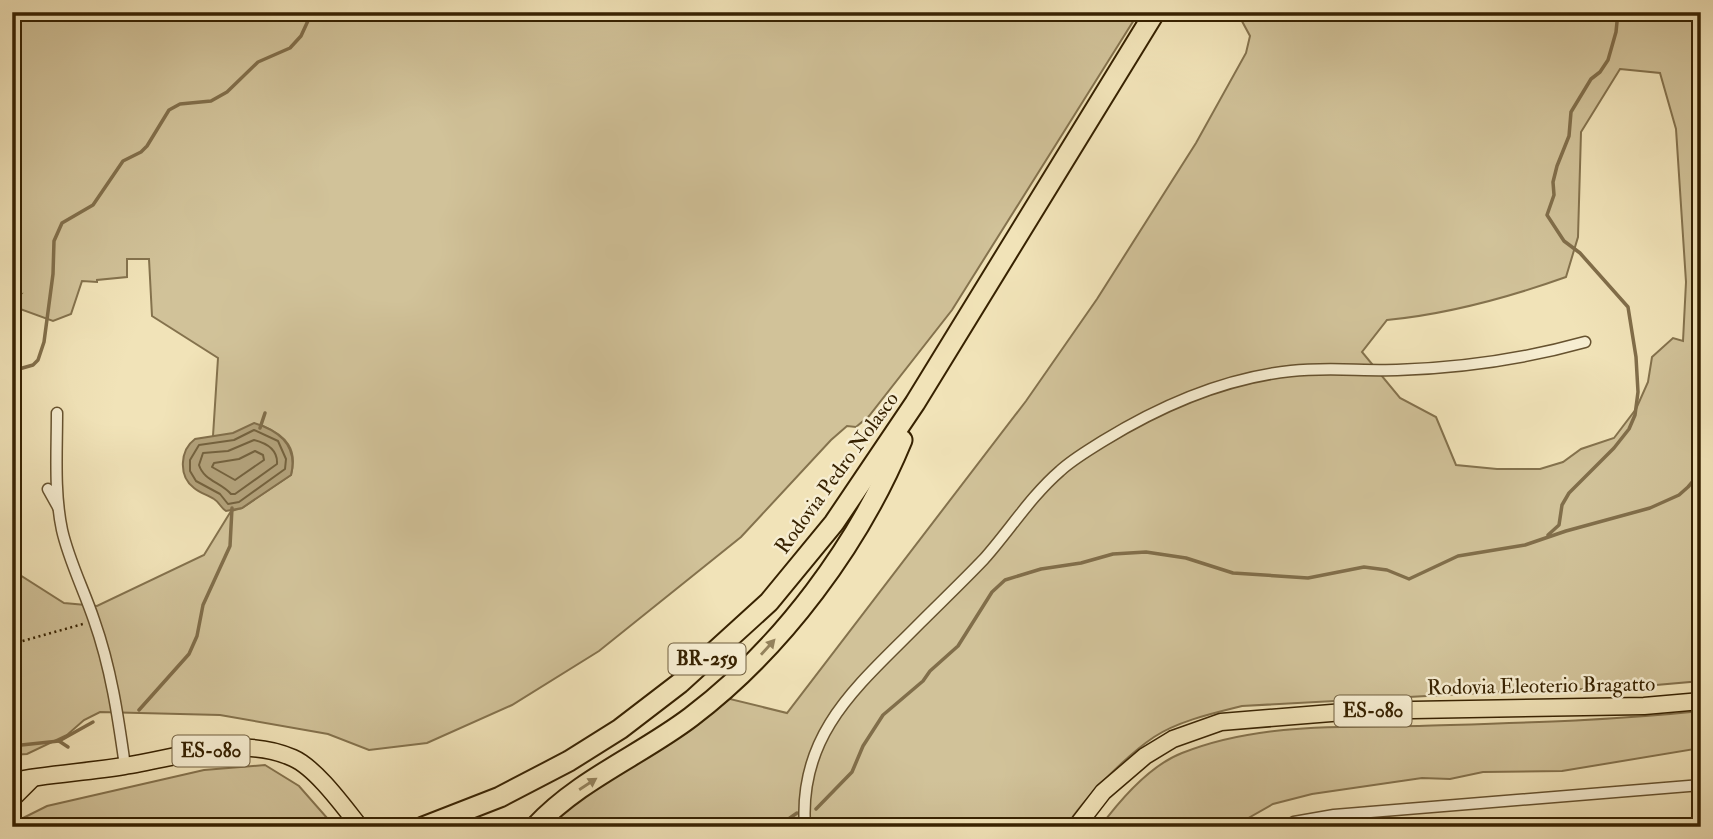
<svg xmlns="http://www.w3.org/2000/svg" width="1713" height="839" viewBox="0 0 1713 839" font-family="'IM FELL Double Pica',serif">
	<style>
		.green { fill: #d1c299; stroke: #84724d; stroke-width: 2; fill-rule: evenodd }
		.water { fill: #b2a17a; stroke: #816e4a; stroke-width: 2 }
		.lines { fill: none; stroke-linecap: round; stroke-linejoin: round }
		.shore { stroke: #74623e; stroke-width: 2 }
		.stream { stroke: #816e4a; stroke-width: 3.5 }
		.street-casing { stroke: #66522f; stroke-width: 13 }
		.primary-casing { stroke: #372201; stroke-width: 19 }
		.highway-casing { stroke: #372201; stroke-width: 23 }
		.path { stroke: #372201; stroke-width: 2.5; stroke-dasharray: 2 3.5; stroke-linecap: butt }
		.street { stroke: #f6edd1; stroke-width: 10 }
		.primary { stroke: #f1e3b8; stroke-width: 16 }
		.highway { stroke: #f1e3b8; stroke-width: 19 }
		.oneway { fill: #94825c }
		.labels { text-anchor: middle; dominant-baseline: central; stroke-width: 5; stroke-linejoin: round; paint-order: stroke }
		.shield { fill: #f6edd1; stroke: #705f3f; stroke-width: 2 }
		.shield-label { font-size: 19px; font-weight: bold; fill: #372201 }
		.street-label { font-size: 21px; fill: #372201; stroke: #f6edd1 }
	</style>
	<rect width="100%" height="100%" fill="#f1e3b8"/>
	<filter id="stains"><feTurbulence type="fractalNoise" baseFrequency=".00286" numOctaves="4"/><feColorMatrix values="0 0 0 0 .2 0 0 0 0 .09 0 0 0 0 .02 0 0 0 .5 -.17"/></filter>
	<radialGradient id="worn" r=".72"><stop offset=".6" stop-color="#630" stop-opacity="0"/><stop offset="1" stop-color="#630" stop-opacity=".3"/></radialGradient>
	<g class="green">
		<path d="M12,12H1139L952,310L869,416L856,427L847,426L831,440L741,537L599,651L512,705L427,743L369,750L328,734L220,715L100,712L84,720L67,735L27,754L12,755V564L20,575L64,603L97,606L204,555L231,511L242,508L291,475C298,449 286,436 263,426L224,436H213L218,358L152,316L149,259H127V277L97,280V282L82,281L71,314L53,321L20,309C16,303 17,298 21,294L12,295Z"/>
		<path d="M1237,12H1701V681L1622,688L1519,691L1242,706C1214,713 1178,721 1154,737C1127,755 1083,799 1066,827H541L722,697L787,713L1026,401L1097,299L1196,143L1246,53L1250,36ZM1620,69L1660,73L1676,129L1686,282L1683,341L1673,338L1652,357L1648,382L1636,409L1614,438L1581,449L1563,462L1540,469H1497L1456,465L1436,417L1400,398L1362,352L1387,320C1449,314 1507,298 1566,277L1578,237L1581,132Z"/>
		<path d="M1701,711V748L1562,771L1483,772L1450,779L1422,778L1312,794L1273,804L1245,820L1239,827H1100C1120,800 1151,765 1182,753C1257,723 1340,727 1419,726C1513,723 1607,721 1701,711Z"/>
		<polygon points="265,765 299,786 335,827 12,827 13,823 47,806 204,770"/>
	</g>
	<path class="water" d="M254,423C280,431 298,446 291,475L242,508L226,511C221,508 219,502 214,499C208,495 200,493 194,488C178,476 180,450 195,439L233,433Z"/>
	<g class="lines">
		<g class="shore">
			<polygon points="254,430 278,441 286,459 285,469 239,502 228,504 220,494 196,481 190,471 190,460 199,445 234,440"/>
			<path d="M254,440C266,443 278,449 277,464L235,494H231C221,482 204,481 199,465L203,453L228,451Z"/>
			<polygon points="255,451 263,455 264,460 235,480 212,467 214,463 239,459"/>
		</g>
		<g class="stream">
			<polyline points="12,371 33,365 38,360 44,342 53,274 54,241 62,223 93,205 123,161 141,152 147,146 169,110 180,104 211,101 227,92 258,62 290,48 301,36 312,12"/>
			<polyline points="260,428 265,413"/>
			<polyline points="1548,535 1559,525 1562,505 1569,493 1614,448 1629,429 1635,415 1638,392 1636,357 1628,307 1580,253 1564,241 1547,215 1554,195 1553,182 1557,166 1569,136 1571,112 1591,79 1600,72 1608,60 1616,32 1618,12"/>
			<polyline points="139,710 189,654 197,636 203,605 230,546 232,508"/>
			<polyline points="59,741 68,747"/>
			<polyline points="12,746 59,741 93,722"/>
			<polyline points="816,809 852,772 863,746 883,715 923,681 930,671 958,646 992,592 1005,580 1041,569 1081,563 1113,554 1146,552 1186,558 1233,573 1308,578 1364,567 1387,570 1409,579 1458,556 1525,545 1566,531 1650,508 1679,495 1688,487 1701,472"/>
			<polyline points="777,827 797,813"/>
		</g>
		<g class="street-casing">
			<g id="street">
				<path d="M57,413C57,451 54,492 62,530C69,561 84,590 94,620C111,668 118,716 125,766"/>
				<polyline points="48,489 58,507"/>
				<path d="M805,827C798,732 860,684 920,623C941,602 963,581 984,559C1009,531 1031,496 1060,471C1073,459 1089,450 1103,441C1160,406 1224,378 1291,371C1326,367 1361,371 1397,370C1460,368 1524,359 1585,342"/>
				<polyline points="1285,827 1294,822 1334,815 1701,785"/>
			</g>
		</g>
		<g class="primary-casing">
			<g id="primary">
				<path d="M12,781C49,774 87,772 124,766C178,758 240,734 293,758C316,768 344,807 360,827"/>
				<polyline points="12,799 33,778"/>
				<polyline points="1076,827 1103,792 1145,756 1173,739 1221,722 1356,711 1644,706 1701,701"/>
			</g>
		</g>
		<g class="highway-casing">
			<g id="highway">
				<polyline points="423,827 500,797 569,761 620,729 680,683 769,602 834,523 915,403 1155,12"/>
				<path d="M535,827C578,780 641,755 691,717C782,648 859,544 902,440"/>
			</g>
		</g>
		<polyline class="path" points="12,644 83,624"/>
		<use href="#street" class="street"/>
		<use href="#primary" class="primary"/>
		<use href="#highway" class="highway"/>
	</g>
	<defs><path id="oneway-solid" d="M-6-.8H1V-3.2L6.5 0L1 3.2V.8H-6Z" transform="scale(1.75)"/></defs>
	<g class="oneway">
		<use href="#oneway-solid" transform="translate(768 647) rotate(-48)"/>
		<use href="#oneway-solid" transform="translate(588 784) rotate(-33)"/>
	</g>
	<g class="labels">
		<g class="shield">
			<rect x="668.5" y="643.5" width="77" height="31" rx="5"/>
			<rect x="1334.5" y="695.5" width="77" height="31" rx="5"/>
			<rect x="172.5" y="735.5" width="77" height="31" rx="5"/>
		</g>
		<g class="shield-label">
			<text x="707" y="659">BR-259</text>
			<text x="1373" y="711">ES-080</text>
			<text x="211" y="751">ES-080</text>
		</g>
		<g class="street-label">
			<text transform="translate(837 473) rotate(-54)">Rodovia Pedro Nolasco</text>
			<text transform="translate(1541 686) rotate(-1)">Rodovia Eleoterio Bragatto</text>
		</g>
	</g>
	<rect width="1713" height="839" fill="none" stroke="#f1e3b8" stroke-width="42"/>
	<rect x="14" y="14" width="1685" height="811" fill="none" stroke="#372201" stroke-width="3.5"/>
	<rect x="21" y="21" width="1671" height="797" fill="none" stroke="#372201" stroke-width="2"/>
	<rect width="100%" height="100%" filter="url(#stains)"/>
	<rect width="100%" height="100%" fill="url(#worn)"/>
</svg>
